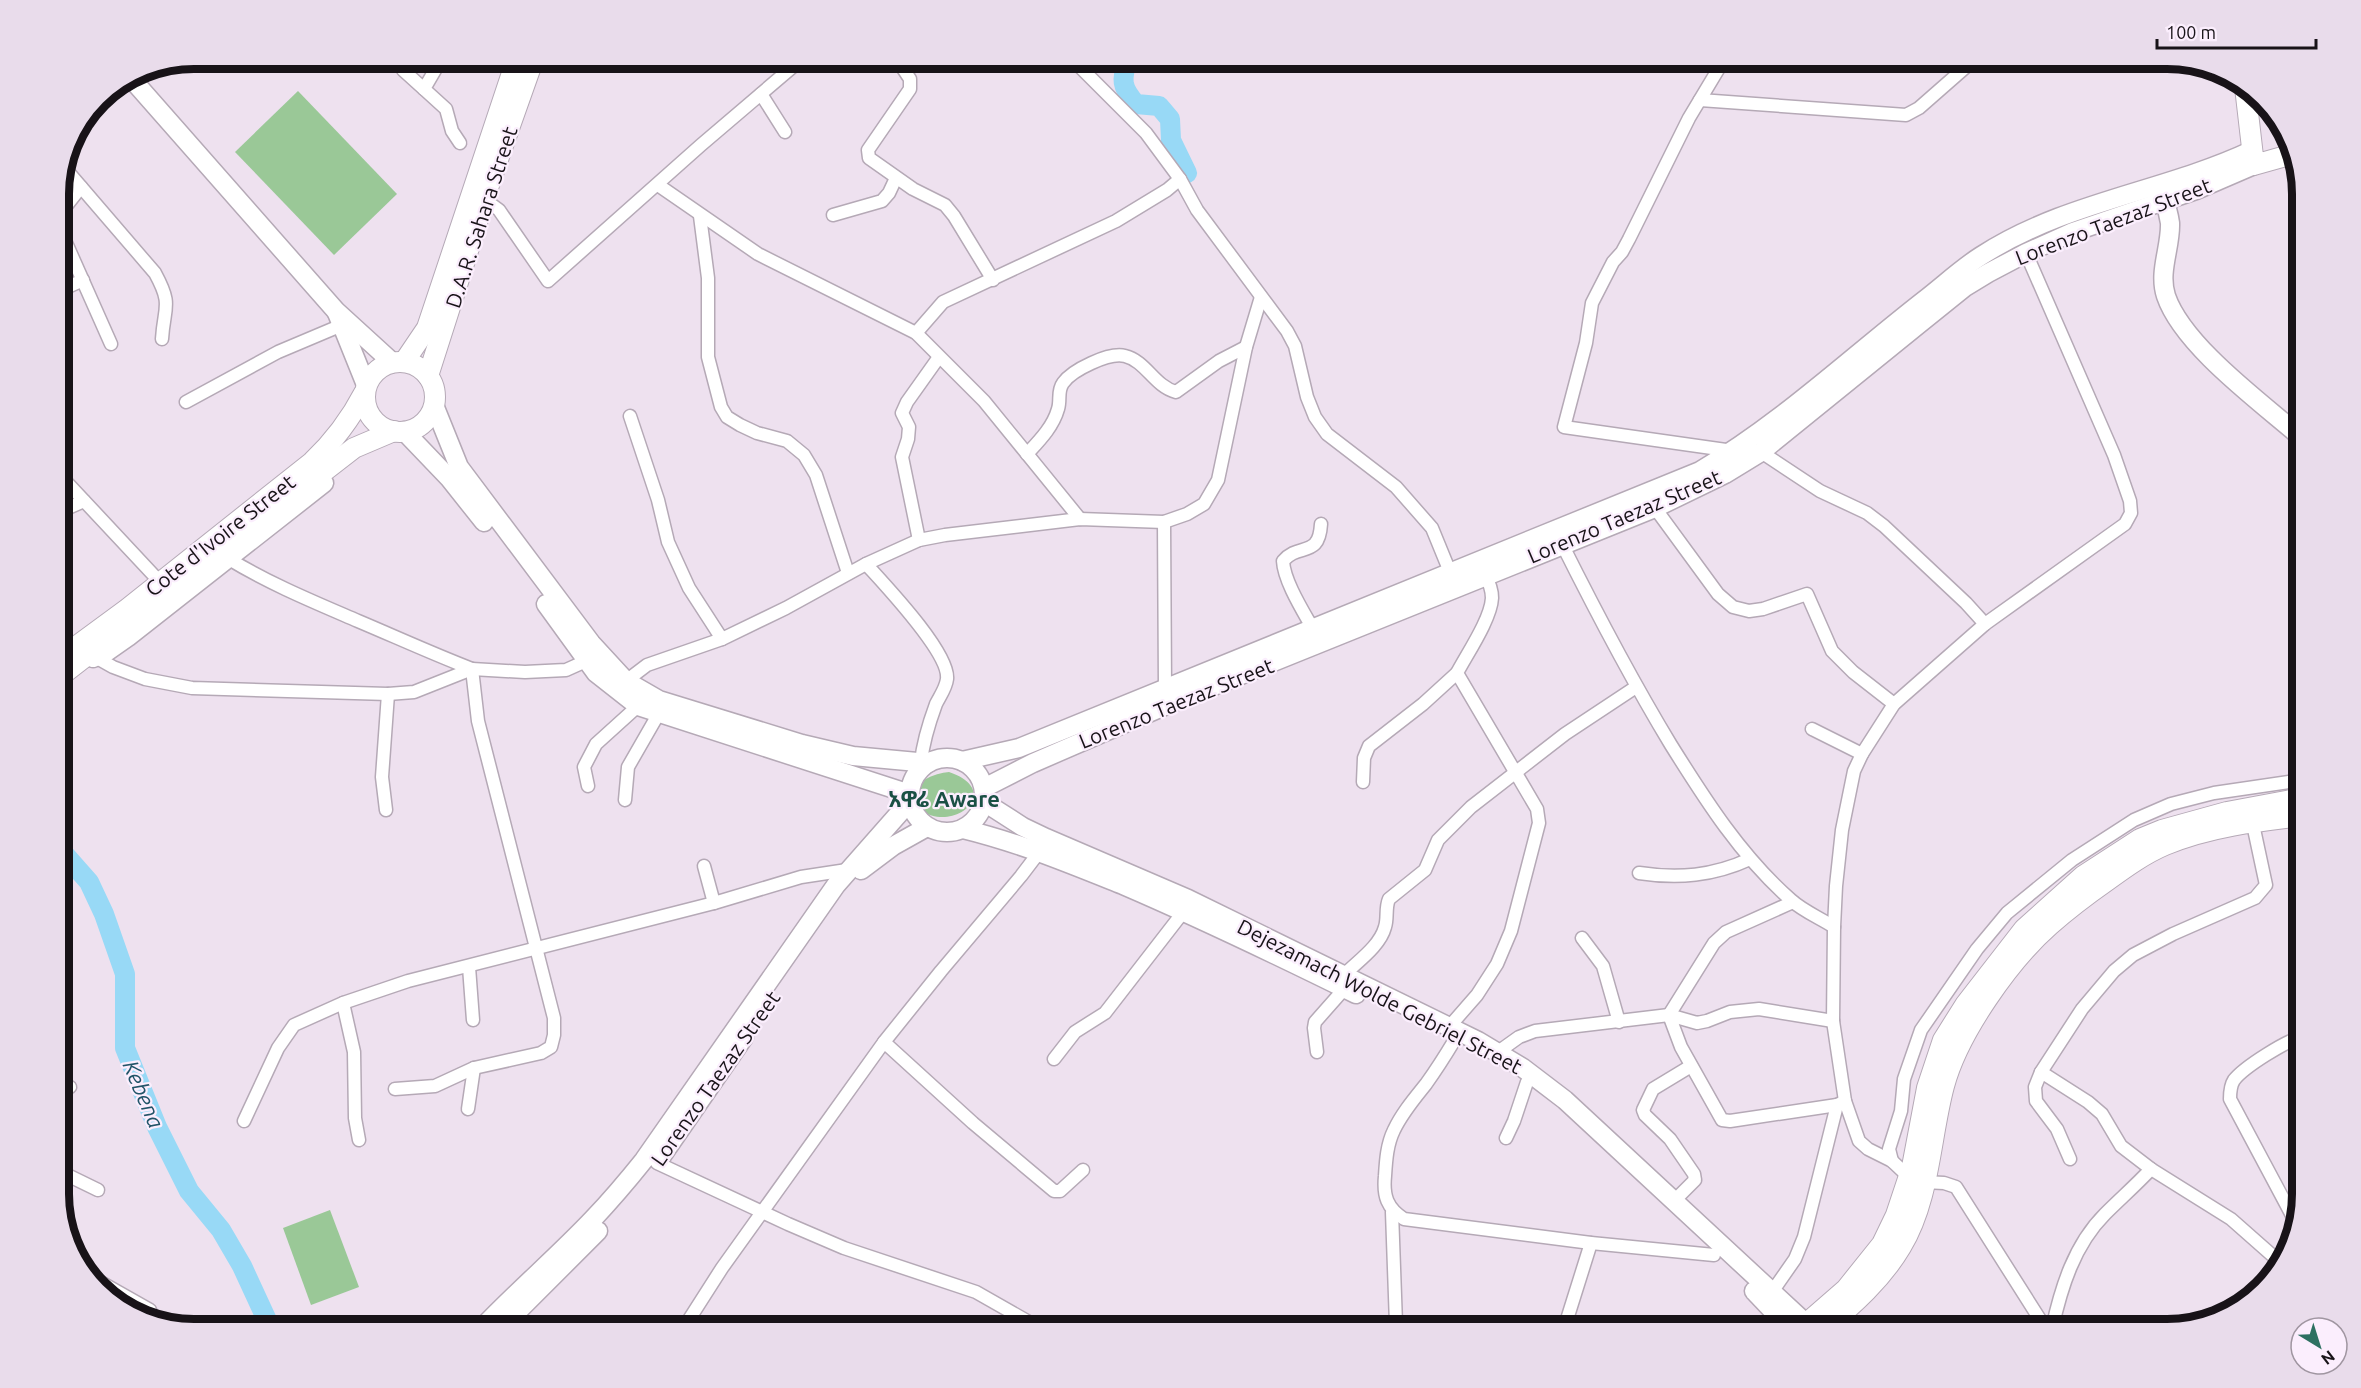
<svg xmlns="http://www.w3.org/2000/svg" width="2361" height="1388" viewBox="0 0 2361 1388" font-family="Ubuntu,'Noto Sans Ethiopic',sans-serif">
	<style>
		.green { fill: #9ac897 }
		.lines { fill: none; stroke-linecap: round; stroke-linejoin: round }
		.river { stroke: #98d9f6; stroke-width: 20 }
		.street-casing { stroke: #b5a9b6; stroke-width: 15 }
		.secondary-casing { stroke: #b5a9b6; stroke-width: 21 }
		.primary-casing { stroke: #b5a9b6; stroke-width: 22 }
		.street { stroke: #fff; stroke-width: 12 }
		.secondary { stroke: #fff; stroke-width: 18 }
		.primary { stroke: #fff; stroke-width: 20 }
		.labels { text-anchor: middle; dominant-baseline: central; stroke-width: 4.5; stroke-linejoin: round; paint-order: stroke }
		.street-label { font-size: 21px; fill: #181318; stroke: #fbeefd }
		.neighbourhood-label { font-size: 22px; font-weight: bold; fill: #1a5045; stroke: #fbeefd }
		.water-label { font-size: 22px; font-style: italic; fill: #215468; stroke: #fbeefd }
		.rim { fill: none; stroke: #181318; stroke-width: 8 }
	</style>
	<rect width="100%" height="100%" fill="#eee1ef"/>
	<g class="green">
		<polygon points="298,91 397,194 334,255 235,152"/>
		<path d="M949,772C1005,791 953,834 921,810C895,791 930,773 949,772Z"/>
		<polygon points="330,1210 359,1287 311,1305 283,1228"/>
	</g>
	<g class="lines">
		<g class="river">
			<path d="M1128,58C1121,80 1121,87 1136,104L1159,106L1170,119L1171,140L1187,173"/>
			<polyline points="59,848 89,882 104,914 125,974 125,1048 157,1127 189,1191 221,1230 242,1266 271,1329"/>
		</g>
		<g class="street-casing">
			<g id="street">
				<polyline points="442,58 424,89 446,109 452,131 460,143"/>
				<polyline points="896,58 910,79 910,89 868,150 869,158 913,189 945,205 954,216 993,280"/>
				<polyline points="1071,58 1146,133 1180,179 1197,210 1287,331 1295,346 1307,397 1315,417 1327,434 1396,487 1432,528 1450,572"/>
				<polyline points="1725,58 1689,118 1629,239 1622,252 1613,262 1592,303 1586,343 1564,427 1733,451"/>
				<polyline points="315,63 317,58"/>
				<polyline points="403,70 424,89"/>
				<polyline points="761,94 785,132"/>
				<polyline points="1700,100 1906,115 1919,108 1976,58"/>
				<path d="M63,166L155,273C173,306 164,306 162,339"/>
				<polyline points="658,185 758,254 916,333 984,401 1080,519"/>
				<polyline points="484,199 499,210 548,281 701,145 803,58"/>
				<polyline points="59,215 81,187"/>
				<polyline points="833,215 882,201 889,193 896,178"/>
				<polyline points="700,216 708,278 708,357 721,407 727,417 740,425 757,433 787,441 804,455 816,475 848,573"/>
				<polyline points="59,227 111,344"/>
				<polyline points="2026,253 2114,455 2130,501 2131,513 2125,524 1985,624 1894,704 1862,754 1854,771 1842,830 1836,886 1834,927 1833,1021 1845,1101 1859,1141 1868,1149 1892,1161 1908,1176 1924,1182 1944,1183 1956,1187 2046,1329"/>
				<polyline points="59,291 83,280"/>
				<polyline points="916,333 943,302 1116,221 1167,190 1180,179"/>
				<polyline points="59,398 60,401"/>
				<polyline points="186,402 278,352 342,325"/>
				<polyline points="630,416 658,500 668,542 689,588 722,639"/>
				<polyline points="1761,452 1820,491 1867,513 1884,526 1966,603 1985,624"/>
				<path d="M1027,454C1039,441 1053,427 1058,409C1061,400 1057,391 1063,383C1072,370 1109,352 1125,356C1146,361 1154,386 1176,392L1219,361L1246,347"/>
				<polyline points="59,474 160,582"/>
				<polyline points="1655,508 1718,594 1733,607 1749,611 1763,609 1807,594 1832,651 1853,672 1894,704"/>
				<polyline points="59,512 84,501"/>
				<polyline points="1164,522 1165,689"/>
				<polyline points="919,540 902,457 908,439 909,427 902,413 907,402 939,357"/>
				<path d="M1562,544C1596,612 1631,679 1671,745C1706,801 1741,856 1791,900C1803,911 1820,918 1834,927"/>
				<path d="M229,559C270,584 314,602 358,621C396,637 433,654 472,669L478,721L554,1018V1035L551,1047L541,1053L474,1068L435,1086L395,1089"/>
				<path d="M866,564C884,584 950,653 947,679C946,688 940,696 936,704C929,723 923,742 921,762"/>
				<path d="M1313,629C1303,611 1284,581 1283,561C1299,542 1319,559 1321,524"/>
				<polyline points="97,658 113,667 145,679 192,688 388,694 414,692 472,669 525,672 566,670 586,661"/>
				<polyline points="626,681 647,665 722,639 786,608 866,564 919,540 945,535 1080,519 1164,522 1187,514 1204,504 1218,480 1246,347 1261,297"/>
				<polyline points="1812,729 1862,754"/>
				<polyline points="1363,782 1364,758 1369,746 1423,704 1457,673"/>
				<polyline points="588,786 584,767 596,744 638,706"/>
				<polyline points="625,800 628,767 659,713"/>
				<polyline points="386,810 382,777 388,694"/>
				<polyline points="704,866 714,903"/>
				<path d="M1639,873C1678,879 1713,876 1750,859"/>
				<polyline points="1793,902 1726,932 1714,943 1669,1015 1681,1047 1722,1120 1730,1121 1837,1105 1845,1101"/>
				<polyline points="1582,938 1603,966 1619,1022"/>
				<polyline points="469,967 473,1020"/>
				<path d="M1345,974C1358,961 1380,946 1385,927C1388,918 1385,908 1389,899L1425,870L1438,840L1471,807L1565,734L1636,687"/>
				<polyline points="343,1003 354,1052 355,1118 359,1140"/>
				<path d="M1449,1027L1477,995L1497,964L1511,931L1539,823L1537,809L1457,673C1467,654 1491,619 1492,598C1492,590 1489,582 1485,575"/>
				<path d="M1454,1041C1445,1056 1436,1070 1426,1084C1414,1099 1402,1113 1394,1130C1387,1144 1386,1160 1385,1176C1383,1196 1387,1208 1404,1219L1591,1243L1714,1255"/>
				<polyline points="884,1042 973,1123 1054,1191 1060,1191 1083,1170"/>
				<polyline points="1317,1052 1314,1028 1315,1022 1345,988"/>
				<polyline points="1498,1052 1519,1037 1535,1031 1669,1015 1697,1023 1707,1021 1730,1012 1759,1009 1833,1021"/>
				<polyline points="1054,1059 1075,1032 1105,1013 1184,911"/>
				<polyline points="2041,1072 2088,1102 2102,1114 2121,1146 2151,1169 2231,1219 2282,1264"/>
				<polyline points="59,1081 70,1087"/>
				<polyline points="468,1109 474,1068"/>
				<polyline points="244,1121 278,1048 294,1025 343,1003 408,981 714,903 801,877 847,870"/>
				<polyline points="1506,1138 1514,1121 1527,1082"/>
				<polyline points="2070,1159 2057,1129 2036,1101 2035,1087 2041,1072 2082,1009 2114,971 2133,955 2173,934 2255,898 2266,885 2251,815"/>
				<polyline points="1892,1161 1889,1149 1901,1111 1904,1079 1921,1030 1977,949 2007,913 2072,860 2134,820 2171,804 2214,793 2302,780"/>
				<polyline points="657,1163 788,1224 844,1248 976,1292 1041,1329"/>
				<polyline points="59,1171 98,1190"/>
				<polyline points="1674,1201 1695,1180 1694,1174 1670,1139 1645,1115 1643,1110 1653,1089 1691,1066"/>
				<path d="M2295,1221L2230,1099C2230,1093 2230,1086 2234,1080C2244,1067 2287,1040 2302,1037"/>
				<polyline points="88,1275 150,1310"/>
				<polyline points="1772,1292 1795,1259 1804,1237 1837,1105"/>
				<polyline points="683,1329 722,1268 884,1042 941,971 1021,876 1040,851"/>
				<polyline points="1391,1329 1396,1324 1392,1212"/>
				<polyline points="1564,1329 1591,1243"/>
				<path d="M2052,1329C2061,1288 2074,1245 2105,1214C2120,1199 2136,1185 2151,1169"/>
			</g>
		</g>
		<g class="secondary-casing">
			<g id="secondary">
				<polyline points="130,77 336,311 393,363"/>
				<path d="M2164,201C2167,208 2169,216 2170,223C2171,247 2158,272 2166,296C2183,346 2262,403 2302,438"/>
				<polyline points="337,313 366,385"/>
				<polyline points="434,405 459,467 591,643 626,681 659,700 802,744 853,756 928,763"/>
				<polyline points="404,431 449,478 484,522"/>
				<polyline points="546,604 596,673 638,706 910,794"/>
				<polyline points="93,658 108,651 128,637 324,483"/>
				<circle cx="947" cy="795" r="37"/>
				<path d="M962,761L1019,748L1700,471C1783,422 1852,356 1927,298C1945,284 1962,268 1981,256C2064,202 2163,192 2251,151"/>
				<polyline points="984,788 1033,763 1169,704 1655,508 1725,474 1761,452 1919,324 1965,287 1988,273 2026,253 2073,232 2196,190 2254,165"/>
				<polyline points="984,802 1023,827 1046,838 1188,899 1478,1041 1523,1068 1565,1100 1812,1329"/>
				<path d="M963,829C1020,843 1068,863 1123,885C1202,919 1279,956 1356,994"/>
				<polyline points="861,870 893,846 927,827"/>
				<polyline points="659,1160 744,1037"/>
				<polyline points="1754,1291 1790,1329"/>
				<path d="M481,1329C517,1291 557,1257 593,1219C611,1200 628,1180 644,1160L836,885L910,801"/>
				<polyline points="500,1329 598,1231"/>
			</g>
		</g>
		<g class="primary-casing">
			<g id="primary">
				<polyline points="2245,87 2254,165 2293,154"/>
				<polyline points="404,362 427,328 517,58"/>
				<circle cx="400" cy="397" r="35"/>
				<polyline points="428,376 490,182 534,58"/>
				<path d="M59,659L127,609L312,462C334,441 350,420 364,393"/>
				<polyline points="59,677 354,448 394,431"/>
				<polyline points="1800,1329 1846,1289 1882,1244 1896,1215 1912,1167 1927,1088 1943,1040 1965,1005 2024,929 2083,876 2140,839 2162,830 2227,812 2302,798"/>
				<path d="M1824,1329C1853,1305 1882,1279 1901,1247C1930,1199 1930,1138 1944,1086C1958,1033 2010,960 2050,925C2068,909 2088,894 2108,880C2126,867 2144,854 2165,845C2208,827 2257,821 2302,816"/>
			</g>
		</g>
		<use href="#street" class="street"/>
		<use href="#secondary" class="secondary"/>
		<use href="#primary" class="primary"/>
	</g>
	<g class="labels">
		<g class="street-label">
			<text transform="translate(481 217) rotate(-72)">D.A.R. Sahara Street</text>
			<text transform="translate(2113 221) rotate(-21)">Lorenzo Taezaz Street</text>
			<text transform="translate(1624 516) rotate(-23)">Lorenzo Taezaz Street</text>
			<text transform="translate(220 535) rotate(-38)">Cote d'Ivoire Street</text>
			<text transform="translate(1176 703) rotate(-22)">Lorenzo Taezaz Street</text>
			<text transform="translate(1380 996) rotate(27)">Dejezamach Wolde Gebriel Street</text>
			<text transform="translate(715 1078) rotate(-55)">Lorenzo Taezaz Street</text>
		</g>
		<g class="neighbourhood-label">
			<text x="944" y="798">አዋሬ Aware</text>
		</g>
		<g class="water-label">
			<text transform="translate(144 1094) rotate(67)">Kebena</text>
		</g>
	</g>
	<path d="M0 0H2361V1388H0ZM194 69H2167A125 125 0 0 1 2292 194V1194A125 125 0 0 1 2167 1319H194A125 125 0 0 1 69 1194V194A125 125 0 0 1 194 69Z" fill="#e9dceb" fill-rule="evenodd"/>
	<path class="rim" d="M194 69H2167A125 125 0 0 1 2292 194V1194A125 125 0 0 1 2167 1319H194A125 125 0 0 1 69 1194V194A125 125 0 0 1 194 69Z"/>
	<g transform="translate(2319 1346) rotate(142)"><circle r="28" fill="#fbeefd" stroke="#a096a1" stroke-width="1.5"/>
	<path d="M0-4.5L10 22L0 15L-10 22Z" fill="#2d7061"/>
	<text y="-9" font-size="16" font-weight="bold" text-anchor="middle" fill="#181318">N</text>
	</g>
	<path d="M2157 39v9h159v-9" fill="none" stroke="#181318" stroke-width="3"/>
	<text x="2166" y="39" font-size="18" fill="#181318" stroke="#fbeefd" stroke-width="4.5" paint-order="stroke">100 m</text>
</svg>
